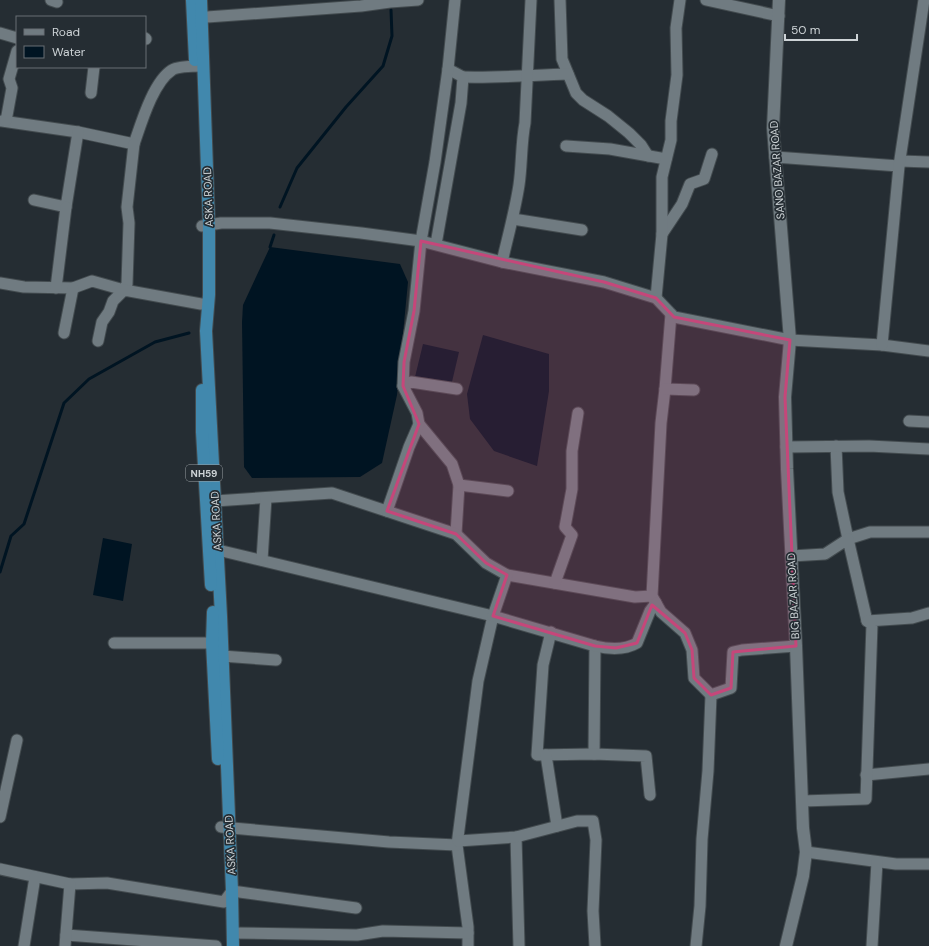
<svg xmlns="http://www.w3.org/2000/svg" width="929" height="946" viewBox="0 0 929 946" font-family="'DM Sans',sans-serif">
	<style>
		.water { fill: #001422 }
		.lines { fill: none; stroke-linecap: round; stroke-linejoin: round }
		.stream { stroke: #001422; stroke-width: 3 }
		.minor-casing { stroke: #434b4f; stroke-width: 13 }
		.tertiary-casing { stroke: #434b4f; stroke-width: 14 }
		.trunk-casing { stroke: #434b4f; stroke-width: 14 }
		.minor { stroke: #707b81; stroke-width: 11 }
		.tertiary { stroke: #707b81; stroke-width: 12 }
		.trunk { stroke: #4188ad; stroke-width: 12 }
		.marked { fill: #c5477a; fill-opacity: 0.2; stroke: #c5477a; stroke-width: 3; stroke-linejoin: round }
		.labels { text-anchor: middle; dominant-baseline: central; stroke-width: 3.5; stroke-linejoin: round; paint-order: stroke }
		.shield { fill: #252d33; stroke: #9ba1a5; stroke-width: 1 }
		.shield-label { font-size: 10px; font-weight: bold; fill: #cdd3d6 }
		.street-label { font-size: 11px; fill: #cdd3d6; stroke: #252d33 }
	</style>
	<rect width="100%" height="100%" fill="#252d33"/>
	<g class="water">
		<polygon points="270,247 400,264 408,282 397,395 382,463 360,477 252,478 244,467 242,322 243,305"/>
		<polygon points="483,335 549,354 549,391 537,466 494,451 470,419 467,394"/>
		<polygon points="423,344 459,352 451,386 415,377"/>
		<polygon points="103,538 132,544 123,601 93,595"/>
	</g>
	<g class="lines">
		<g class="stream">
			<polyline points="280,207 297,168 346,107 383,66 392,36 391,10"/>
			<polyline points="270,247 274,235"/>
			<polyline points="0,572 11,536 24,524 64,403 89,379 155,342 189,333"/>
		</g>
		<g class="minor-casing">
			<g id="minor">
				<polyline points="51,0 57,2"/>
				<polyline points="560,0 562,59 576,93 583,100 608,116 629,133 641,145 648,156"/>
				<polyline points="706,0 779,16"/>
				<polyline points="193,18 361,6 390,2 418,0"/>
				<polyline points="0,33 17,38"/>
				<polyline points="145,38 146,39"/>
				<path d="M463,77C498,78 533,75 568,74"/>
				<polyline points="91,93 94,67"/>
				<path d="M2,121L78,132L134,144C141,124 153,82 172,70C178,66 196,66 203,66"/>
				<polyline points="6,121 12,88 9,79 17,51"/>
				<polyline points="566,146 610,149 666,159"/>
				<polyline points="775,157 899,166"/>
				<polyline points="900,161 929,162"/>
				<polyline points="34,200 66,207 78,132"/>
				<polyline points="513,219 582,230"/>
				<polyline points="202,226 221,223 270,223 361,233 421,241 502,262 604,282 656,298 674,317 790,340 882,345 929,351"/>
				<polyline points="662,234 682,204 690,184 704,179 712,154"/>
				<polyline points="436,244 461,103 463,77 448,69"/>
				<path d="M502,262C508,236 515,211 519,185C522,165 521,143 525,123L531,0"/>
				<polyline points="0,283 24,287 73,288 92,281 124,290 127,284 129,223 127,207 134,144"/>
				<polyline points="56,288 66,207"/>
				<polyline points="656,298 662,234 662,177 671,140 671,121 677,75 676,28 680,0"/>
				<polyline points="671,314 665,389 661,423 652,596 661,612 685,633 692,650 694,678 711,695 731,688 733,652 742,650 796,646"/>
				<polyline points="64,333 73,288"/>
				<polyline points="98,341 102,322 109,312 113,301 124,290 201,304 208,304"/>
				<polyline points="882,345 899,166 924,0"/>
				<polyline points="403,386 411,382 457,389"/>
				<polyline points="665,389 694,390"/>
				<polyline points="909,421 929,422"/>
				<polyline points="419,424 452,464 459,485 456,534"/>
				<polyline points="836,446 838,492 848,539 870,532 929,532"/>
				<polyline points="786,447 869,446 929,449"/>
				<polyline points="459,485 508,491"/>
				<polyline points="215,501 332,493 456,534 486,563 507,575 635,597 652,596"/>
				<polyline points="387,511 409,447 419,424 417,413 403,386 404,362 414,311 421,241 435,162 448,69 455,0"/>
				<polyline points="218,550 493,616 478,681 457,845 468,927 468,946"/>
				<polyline points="791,556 825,554 848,539 867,621"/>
				<polyline points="262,560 266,498"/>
				<polyline points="507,575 493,616 595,646 594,754"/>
				<polyline points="555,583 572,535 565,527 572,489 572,451 578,413"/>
				<polyline points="551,632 543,665 537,755 594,754 646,756 650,795"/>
				<polyline points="114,643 212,643"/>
				<path d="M595,646C608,649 625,650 637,643L650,611L656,603"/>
				<polyline points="222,656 276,660"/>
				<polyline points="546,755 557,826"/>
				<polyline points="866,775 929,769"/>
				<polyline points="802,801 866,799 872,624 867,621 912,618 929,613"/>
				<polyline points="0,817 17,740"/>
				<polyline points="221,827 389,842 457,845"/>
				<polyline points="516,837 519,946"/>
				<polyline points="458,841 516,837 577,821 593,821 596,840 593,911 595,946"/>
				<polyline points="806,852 896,864 929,864"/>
				<polyline points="0,869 70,884 107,883 224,902 232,891 356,908"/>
				<polyline points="233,933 357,935 383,931 468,933"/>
				<polyline points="66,935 216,946"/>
				<polyline points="24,946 35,877"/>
				<polyline points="65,946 70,884"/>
				<polyline points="696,946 700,906 702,839 708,771 711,695"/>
				<polyline points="872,946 877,862"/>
			</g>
		</g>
		<g class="tertiary-casing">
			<polyline id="tertiary" points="779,0 773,128 790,340 785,397 787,469 796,646 803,828 806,852 803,876 786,946"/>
		</g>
		<g class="trunk-casing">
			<g id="trunk">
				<polyline points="192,0 195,60"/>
				<polyline points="201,0 209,225 209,295 206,331 221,616 232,891 233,946"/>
				<polyline points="202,390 202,432 211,585"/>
				<polyline points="213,612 212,643 218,759"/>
			</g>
		</g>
		<use href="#minor" class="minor"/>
		<use href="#tertiary" class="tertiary"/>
		<use href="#trunk" class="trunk"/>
	</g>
	<path class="marked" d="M421,241L604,282L656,298L674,317L790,340L785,397L796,646L733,652L731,688L711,695L694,678L692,650L685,633L652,605L637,643L616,648L595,646L493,616L507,575L486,563L456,534L387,511L419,424L403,386L404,362L414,311Z"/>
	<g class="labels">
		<rect class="shield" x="186" y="465" width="36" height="16" rx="3"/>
		<g class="shield-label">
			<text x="204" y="473">NH59</text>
		</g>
		<g class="street-label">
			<text transform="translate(777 170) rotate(-94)">SANO BAZAR ROAD</text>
			<text transform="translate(208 197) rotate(-92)">ASKA ROAD</text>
			<text transform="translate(216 521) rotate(-93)">ASKA ROAD</text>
			<text transform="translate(793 596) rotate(-93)">BIG BAZAR ROAD</text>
			<text transform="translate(230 845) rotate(-93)">ASKA ROAD</text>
		</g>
	</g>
	<rect x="16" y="16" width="130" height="52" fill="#252d33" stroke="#686f74"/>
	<rect x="24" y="29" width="20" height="6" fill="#707b81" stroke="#686f74"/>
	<text x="52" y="36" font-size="12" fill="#cdd3d6">Road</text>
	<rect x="24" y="46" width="20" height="12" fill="#001422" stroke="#686f74"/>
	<text x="52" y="56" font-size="12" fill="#cdd3d6">Water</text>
	<path d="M785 34v6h72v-6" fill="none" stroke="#cdd3d6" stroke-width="2"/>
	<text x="791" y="34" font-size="12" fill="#cdd3d6" stroke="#252d33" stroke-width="3" paint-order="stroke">50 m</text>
</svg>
